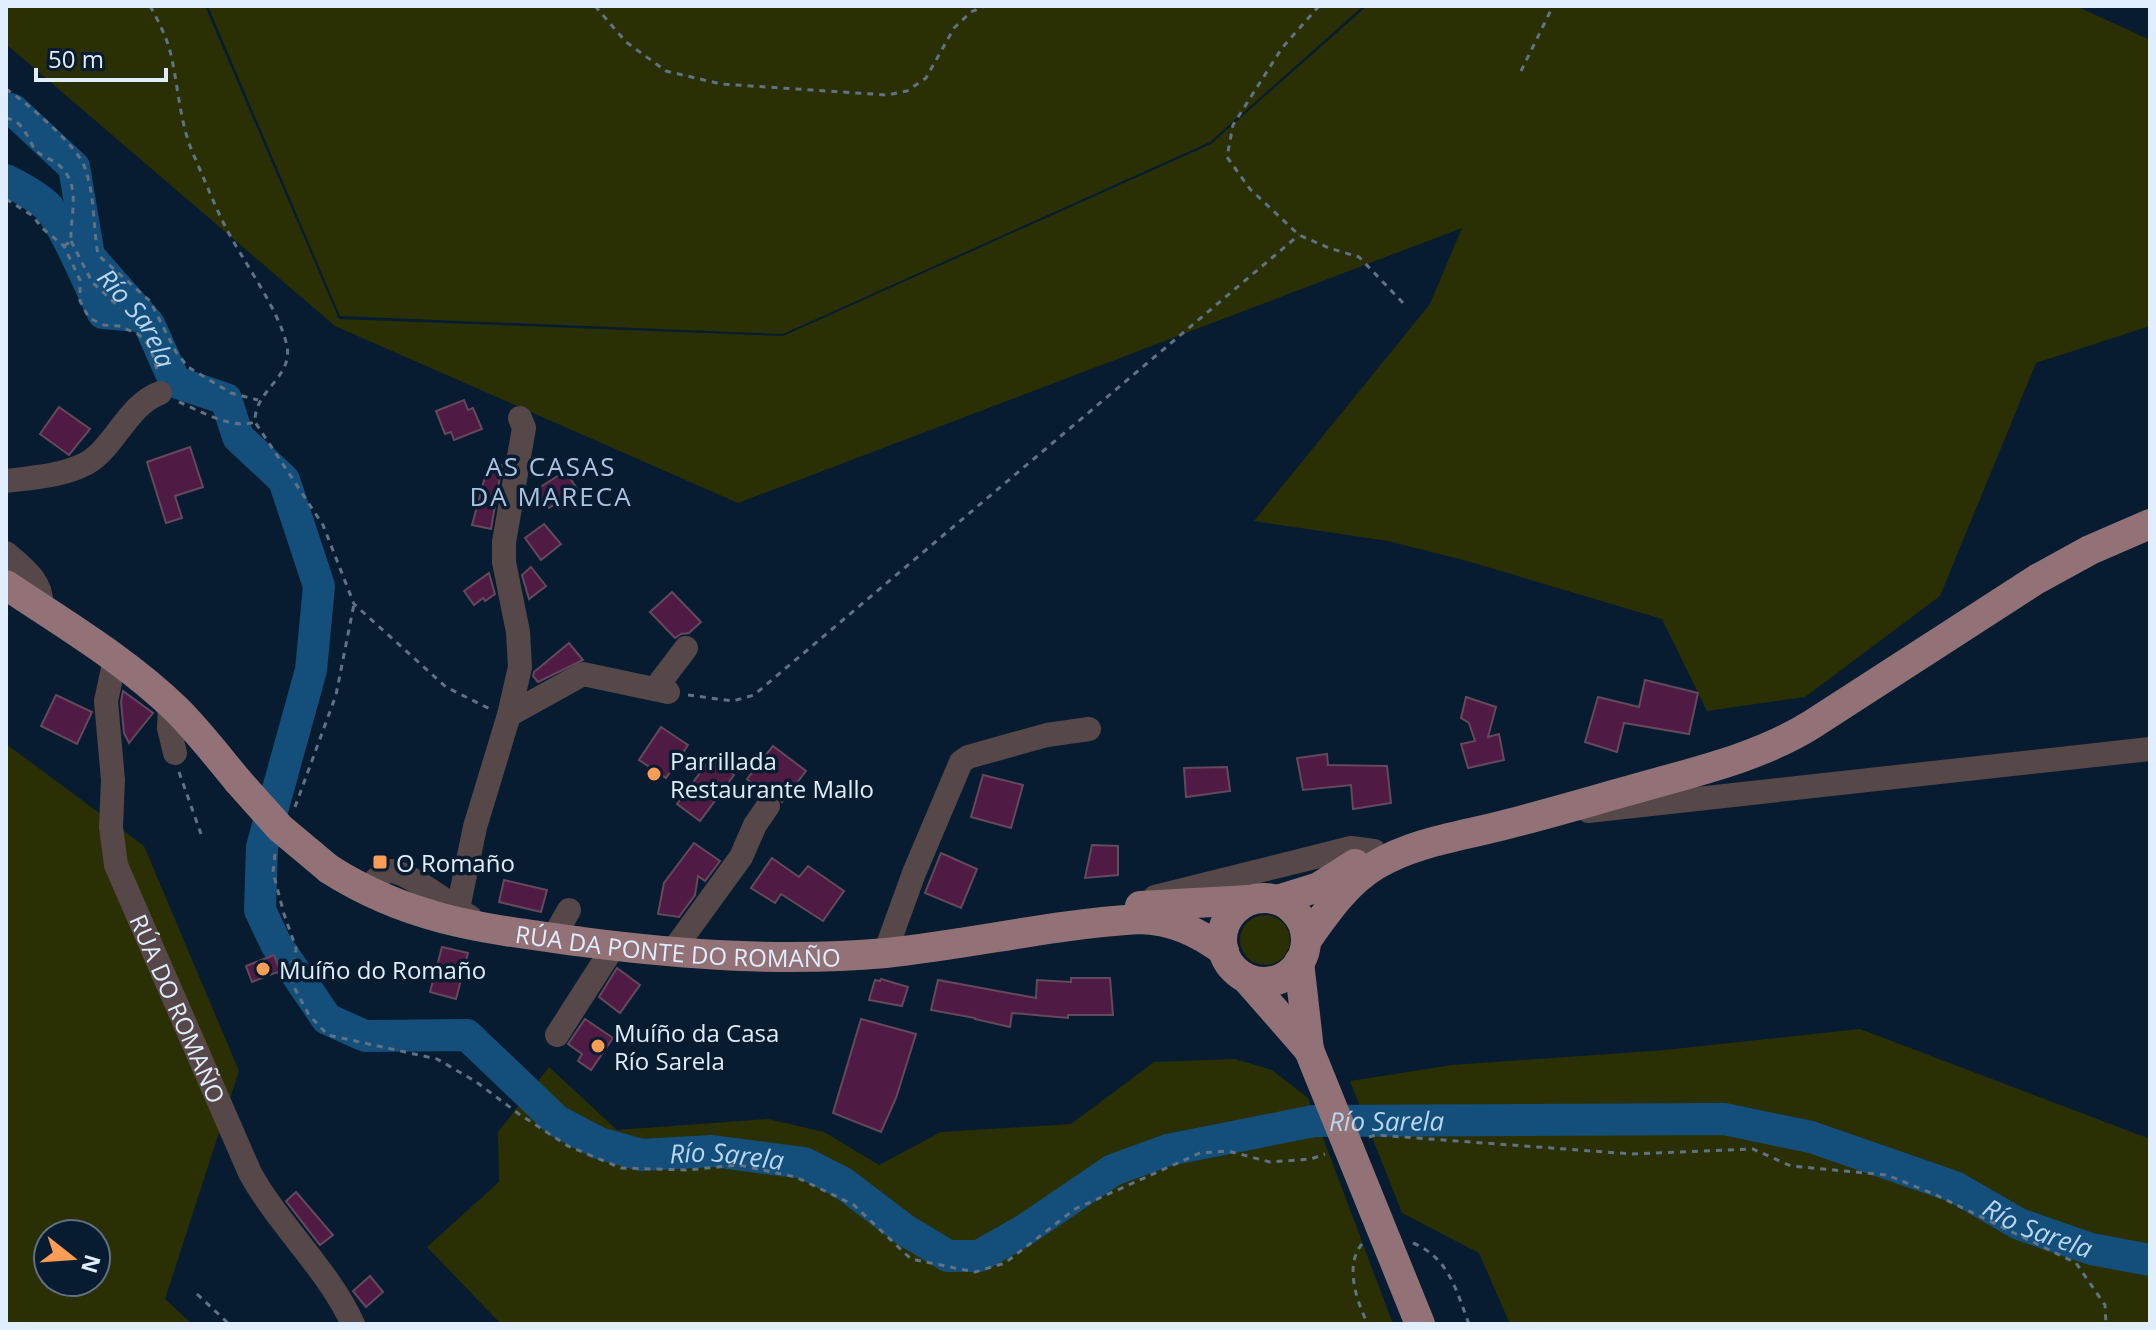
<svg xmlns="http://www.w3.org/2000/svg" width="2156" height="1330" viewBox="0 0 2156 1330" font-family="'Open Sans',sans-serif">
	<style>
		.green { fill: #2a3004; fill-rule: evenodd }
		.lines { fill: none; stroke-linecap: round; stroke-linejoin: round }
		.river { stroke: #144e7b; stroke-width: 32 }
		.building { fill: #4f1b44; stroke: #64485d; stroke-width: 2 }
		.path { stroke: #607284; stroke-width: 3; stroke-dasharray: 6 6; stroke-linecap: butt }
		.minor { stroke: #564749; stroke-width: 24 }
		.major { stroke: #927277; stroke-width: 30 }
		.major-bridge { stroke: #927277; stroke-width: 30 }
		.poi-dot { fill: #fd9d55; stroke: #071c30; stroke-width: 3 }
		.labels { text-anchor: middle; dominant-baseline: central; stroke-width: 7; stroke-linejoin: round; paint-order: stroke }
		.poi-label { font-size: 24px; fill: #e0edfc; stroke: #071c30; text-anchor: start }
		.street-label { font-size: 24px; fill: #e0edfc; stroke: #071c30 }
		.water-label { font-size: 26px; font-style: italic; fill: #b9d6f2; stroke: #071c30 }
		.neighbourhood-label { font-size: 26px; letter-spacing: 2px; fill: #aac4e0; stroke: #071c30 }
	</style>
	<rect width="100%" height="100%" fill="#071c30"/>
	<g class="green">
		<polygon points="6,6 205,6 339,319 783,336 1211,144 1367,6 2076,6 2150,40 2150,326 2036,363 1940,596 1805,697 1707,711 1662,619 1467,561 1388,541 1254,521 1430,304 1462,228 738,503 335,326 6,44"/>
		<polygon points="208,6 1363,6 1210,142 783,334 340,316"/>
		<path d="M6,744L144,846L239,1071L165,1299L192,1324H6ZM48,1234H96V1282H48Z"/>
		<circle cx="1265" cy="940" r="25"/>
		<polygon points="1860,1029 2150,1139 2150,1324 1510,1324 1479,1253 1402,1213 1350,1081 1452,1065 1665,1050"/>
		<polygon points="1235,1059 1272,1070 1308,1098 1393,1324 501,1324 427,1247 499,1182 498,1132 549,1067 617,1130 768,1119 824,1132 879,1165 941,1132 1071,1124 1154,1062"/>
	</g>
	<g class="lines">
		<g class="river">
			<path id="s1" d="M6,108L13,110L74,167L89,256L149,324L175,382L226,399L238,437L284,480L319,586L311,670L262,847L260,910L276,944L327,1019L365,1036L467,1035L557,1121L599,1143L641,1155L712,1151L804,1163L843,1183L905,1230L948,1256H979L1023,1231L1113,1170L1168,1150L1314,1121L1724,1119L1811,1137L1955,1187L2019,1224L2091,1249L2150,1260"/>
			<path d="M6,180C20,187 37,196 48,207C67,229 89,285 103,313L139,316"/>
		</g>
	</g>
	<g class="building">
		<polygon points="464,400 468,410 473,408 482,429 454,440 451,432 445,434 436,411"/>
		<polygon points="59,407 90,429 69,455 40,434"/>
		<polygon points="190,447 203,487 175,496 182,518 166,523 147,462"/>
		<polygon points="489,462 502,465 491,529 472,525"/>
		<polygon points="565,471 578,490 549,508 536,490"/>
		<polygon points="544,524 561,544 541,560 525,538"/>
		<polygon points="531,567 546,586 529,599 522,575"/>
		<polygon points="489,573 495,594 485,601 483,598 474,605 464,591"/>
		<polygon points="672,592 701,622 689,633 681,634 675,638 650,612"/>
		<polygon points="569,643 583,660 538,682 533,676 534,672"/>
		<polygon points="1645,680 1698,693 1689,734 1624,723 1617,752 1585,742 1598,697 1639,707"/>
		<polygon points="123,691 153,713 129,743 124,733 121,702"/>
		<polygon points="56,695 92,712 77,744 41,726"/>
		<polygon points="1466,697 1496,707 1488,737 1499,734 1504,760 1468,768 1461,744 1475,741 1469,723 1461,718"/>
		<polygon points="661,727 688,745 666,778 639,760"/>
		<polygon points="773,746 806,771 782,802 776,793 763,792 747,779"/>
		<polygon points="1327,754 1328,765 1387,766 1391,803 1353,809 1351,785 1303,790 1297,758"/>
		<polygon points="711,758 734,775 700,821 677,804"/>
		<polygon points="1227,767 1230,791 1186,797 1184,768"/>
		<polygon points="983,775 1023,785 1011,828 971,817"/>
		<polygon points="694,843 720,861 705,881 698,876 695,895 679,917 658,914 664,883"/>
		<polygon points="1092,845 1118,846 1118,875 1085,878"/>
		<polygon points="941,853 977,869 961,908 925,893"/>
		<polygon points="772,858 799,877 808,866 844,891 823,921 781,894 775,903 751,888"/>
		<polygon points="504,880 547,890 541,912 499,902"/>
		<polygon points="442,947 468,953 456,999 430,992"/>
		<polygon points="274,955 280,971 252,982 246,966"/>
		<polygon points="617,968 640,985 620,1013 599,997"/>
		<polygon points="1071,978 1110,978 1113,1015 1068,1015 1068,1018 1012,1013 1010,1027 975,1019 975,1018 931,1010 938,980 1036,998 1037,980 1071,982"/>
		<polygon points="881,979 908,987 902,1006 869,1000 875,980 880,981"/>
		<polygon points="585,1019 613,1038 591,1070 578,1061 582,1054 568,1044"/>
		<polygon points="861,1019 916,1034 896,1098 881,1132 833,1113"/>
		<polygon points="296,1192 333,1235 320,1245 286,1201"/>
		<polygon points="370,1276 383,1292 366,1307 353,1291"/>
	</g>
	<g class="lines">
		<g class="path">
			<path d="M150,6C158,20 166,36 170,51C179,87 179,124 195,158C205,181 214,204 225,226C242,260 279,309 287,346C293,378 254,390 255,422L323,525L354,604L446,687L490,709"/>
			<polyline points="595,6 626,42 666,71 721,84 887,95 907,91 926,78 954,28 971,12 985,6"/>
			<polyline points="1319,6 1282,48 1233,125 1227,157 1250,189 1299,235 1329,248 1359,257 1406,306"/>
			<polyline points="1521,71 1553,6"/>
			<path d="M6,89C26,102 78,146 85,168C95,196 93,226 98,255L150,301L176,352L188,367L231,393L258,400"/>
			<path d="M6,118C23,121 26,135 34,148C40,157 51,158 59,165C82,186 70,214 71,241L64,246"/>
			<polyline points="6,199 33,216 42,228 64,246 80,280 80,301 89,318 104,325 119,326 138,334 147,343 154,358 158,375"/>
			<polyline points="71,241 92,282 120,308"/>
			<path d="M179,402C200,411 232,430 255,422"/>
			<polyline points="688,695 733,701 754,695 1299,235"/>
			<polyline points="179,772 201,834"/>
			<polyline points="295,807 336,695 354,604"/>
			<polyline points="275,854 273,872 284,914 296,948 295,959 285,970 309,1015 328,1035 437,1059 475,1081 519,1114 568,1146 621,1168 687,1170 739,1165 796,1177 854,1205 911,1259 975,1272 1005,1263 1075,1209 1200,1153 1228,1151 1270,1162 1311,1159 1325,1154"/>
			<polyline points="1369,1137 1376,1135 1632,1154 1753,1149 1791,1166 1887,1175 1934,1194 2076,1263 2105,1305 2106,1324"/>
			<path d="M1413,1243C1449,1258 1456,1290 1469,1324"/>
			<path d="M1362,1244C1344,1265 1357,1303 1368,1324"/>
			<polyline points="197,1294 229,1324"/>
		</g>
		<g class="minor">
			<path d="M6,481C30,478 59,476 81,466C113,453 125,406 160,393"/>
			<path d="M6,553C24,568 44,583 41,608"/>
			<path id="s2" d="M115,659L106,701L113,780L111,827L116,865L250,1173C280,1227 327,1268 353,1324"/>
			<polyline points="655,689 686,648"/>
			<polyline points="170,704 169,728 175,753"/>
			<polyline points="509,715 583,674 668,692"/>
			<polyline points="1588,811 2150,749"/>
			<path d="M365,891C371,885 382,871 391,871C408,872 454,907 470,917"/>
			<polyline points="1155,897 1351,848 1374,851"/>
			<polyline points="455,923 475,827 509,715 520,667 518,632 504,562 504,542 524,428 520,418"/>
			<polyline points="553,938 569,910"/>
			<polyline points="672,952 741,857 755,825 768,806"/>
			<polyline points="885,953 914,873 961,762 968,757 1047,735 1089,729"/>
			<polyline points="557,1035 614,946"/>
		</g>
		<g class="major">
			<path d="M6,585C64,624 127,661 177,710C199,732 218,757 238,781"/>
			<path id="s3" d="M329,869C412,922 489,929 583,942C684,955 785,962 886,953C971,944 1055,924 1139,919C1173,920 1198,932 1224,951"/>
			<circle cx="1264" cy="940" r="42"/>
			<polyline points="1277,900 1319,887 1355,864"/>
			<polyline points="1140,906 1249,900"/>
			<path d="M1306,941C1326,913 1346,883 1376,865C1414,842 1462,836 1504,825C1552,813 1598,799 1645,786C1702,770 1761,756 1811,725L2037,579L2090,550L2150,524"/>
			<polyline points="1299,962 1309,1050"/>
			<polyline points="1246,978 1309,1050"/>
		</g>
		<g class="major-bridge">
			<polyline points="238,781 280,828 329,869"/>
			<polyline points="1309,1050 1420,1324"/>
		</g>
	</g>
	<g class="poi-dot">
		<circle cx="654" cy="774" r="8"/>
		<rect x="372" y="854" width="16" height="16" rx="4"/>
		<circle cx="263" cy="969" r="8"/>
		<circle cx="598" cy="1046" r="8"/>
	</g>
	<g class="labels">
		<g class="poi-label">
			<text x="670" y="760">Parrillada<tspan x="670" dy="28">Restaurante Mallo</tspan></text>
			<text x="396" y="862">O Romaño</text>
			<text x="279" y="969">Muíño do Romaño</text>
			<text x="614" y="1032">Muíño da Casa<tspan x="614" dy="28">Río Sarela</tspan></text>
		</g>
		<g class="street-label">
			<text stroke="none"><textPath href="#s3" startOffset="362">RÚA DA PONTE DO ROMAÑO</textPath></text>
			<text stroke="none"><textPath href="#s2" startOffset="364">RÚA DO ROMAÑO</textPath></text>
		</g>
		<g class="water-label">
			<text stroke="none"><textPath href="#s1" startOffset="260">Río Sarela</textPath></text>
			<text stroke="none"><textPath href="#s1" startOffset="2228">Río Sarela</textPath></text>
			<text stroke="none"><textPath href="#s1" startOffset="1508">Río Sarela</textPath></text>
			<text stroke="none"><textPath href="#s1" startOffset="2900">Río Sarela</textPath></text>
		</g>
		<g class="neighbourhood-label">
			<text x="551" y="466">AS CASAS<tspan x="551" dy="30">DA MARECA</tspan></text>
		</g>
	</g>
	<rect width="2156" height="1330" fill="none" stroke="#e0edfc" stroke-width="16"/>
	<g transform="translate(72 1258) rotate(107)"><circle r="38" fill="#071c30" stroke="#5e7082" stroke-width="2"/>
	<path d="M0-6L14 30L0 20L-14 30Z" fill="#fd9d55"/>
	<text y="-12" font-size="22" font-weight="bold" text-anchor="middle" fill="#e0edfc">N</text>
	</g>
	<path d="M36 68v12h130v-12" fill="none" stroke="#e0edfc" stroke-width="4"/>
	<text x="48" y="68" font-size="24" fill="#e0edfc" stroke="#071c30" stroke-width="6" paint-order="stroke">50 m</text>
</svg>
